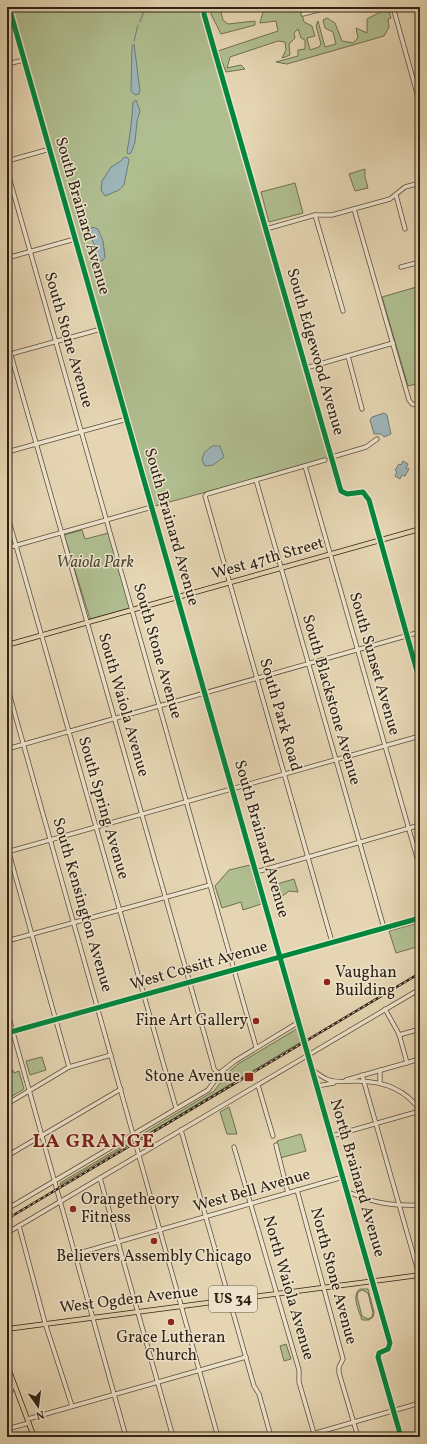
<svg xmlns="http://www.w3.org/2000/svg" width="427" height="1444" viewBox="0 0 427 1444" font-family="Vollkorn,serif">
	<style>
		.green { fill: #b0be90; stroke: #707052; fill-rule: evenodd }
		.water { fill: #9cb5b8; stroke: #707a77 }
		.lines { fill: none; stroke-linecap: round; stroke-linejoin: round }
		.stream { stroke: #707a77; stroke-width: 1 }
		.minor-casing { stroke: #5c4f3c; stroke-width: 5 }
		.major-casing { stroke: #2f2215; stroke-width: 5.5 }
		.minor { stroke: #eee4cd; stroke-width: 3.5 }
		.major { stroke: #e5d5b2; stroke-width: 4 }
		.rail-casing { stroke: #2f2215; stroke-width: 2.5 }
		.rail { stroke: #eee4cd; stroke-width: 1; stroke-dasharray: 3; stroke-linecap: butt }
		.cycleway-casing { stroke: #eee4cd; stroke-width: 8 }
		.cycleway { stroke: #00873e; stroke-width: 5 }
		.poi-dot { fill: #8f2418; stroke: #eee4cd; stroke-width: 1.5 }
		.labels { text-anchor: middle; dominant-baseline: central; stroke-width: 3; stroke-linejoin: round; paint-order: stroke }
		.shield { fill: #eee4cd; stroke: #685c4c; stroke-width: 1 }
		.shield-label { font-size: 15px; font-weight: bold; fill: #2f2215 }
		.street-label { font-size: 16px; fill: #2f2215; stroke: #eee4cd }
		.park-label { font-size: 16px; font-style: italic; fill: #4f4934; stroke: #eee4cd }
		.poi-label { font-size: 16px; fill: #2f2215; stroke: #eee4cd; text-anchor: start }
		.district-label { font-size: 20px; font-weight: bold; letter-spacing: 1px; fill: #7a1f14; stroke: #eee4cd }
	</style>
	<rect width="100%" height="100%" fill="#e5d5b2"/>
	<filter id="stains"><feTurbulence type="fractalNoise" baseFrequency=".005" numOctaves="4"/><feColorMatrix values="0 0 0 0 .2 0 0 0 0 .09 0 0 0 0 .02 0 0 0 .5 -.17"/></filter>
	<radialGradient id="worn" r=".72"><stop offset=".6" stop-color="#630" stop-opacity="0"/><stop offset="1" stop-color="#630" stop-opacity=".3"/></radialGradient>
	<g class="green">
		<polygon points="12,7 199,7 330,458 155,506"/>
		<polygon points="211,7 225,7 220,9 223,20 228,24 255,21 255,25 221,34 211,14"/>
		<polygon points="261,7 300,7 304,22 312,26 315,36 307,38 310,50 319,47 321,44 316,26 318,21 325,47 336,44 333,32 325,28 323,20 327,18 335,23 342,41 353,43 358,38 356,28 367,33 367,19 388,8 391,18 388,19 389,27 384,36 287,64 276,62 298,56 298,50 305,49 305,40 301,38 298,29 294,33 295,38 289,44 290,55 282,58 286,50 285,42 278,41 230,57 227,68 241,65 245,69 226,72 218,51 278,31 276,21 260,23 263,12"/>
		<polygon points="365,169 365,177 368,188 355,191 349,174"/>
		<polygon points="295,183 303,213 269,222 261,192"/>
		<polygon points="420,286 420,383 408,386 382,297"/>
		<polygon points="82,530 85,539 109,533 130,608 90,619 64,535"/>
		<polygon points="250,865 261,904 243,910 241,902 222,908 215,886 229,870"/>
		<polygon points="294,879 298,892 289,891 281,897 277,884"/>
		<polygon points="418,923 420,946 396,953 389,931"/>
		<polygon points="300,1027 304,1040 139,1139 139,1136 214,1091 229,1072 238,1064"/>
		<polygon points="42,1057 46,1070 30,1075 26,1061"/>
		<polygon points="13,1070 14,1073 19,1071 24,1089 7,1099 7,1071"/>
		<polygon points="229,1107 237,1134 227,1134 220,1112"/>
		<polygon points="301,1134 306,1151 280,1158 277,1141"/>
		<polygon points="131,1141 131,1143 60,1185 60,1183"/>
		<path d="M360,1289H368L374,1312L373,1317L369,1320H362C359,1311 351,1295 360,1289ZM362,1290L368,1293L373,1313L372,1317L368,1319L362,1316L357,1297L358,1292Z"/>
		<polygon points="286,1344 291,1359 284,1361 280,1346"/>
	</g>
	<g class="water">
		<polygon points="134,44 140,91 139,94 135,95 131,91 132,46"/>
		<path d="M136,100L140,111L137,121L135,142L131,153L128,154L127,152C130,136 132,119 133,102Z"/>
		<polygon points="124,157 128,158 129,160 124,185 119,190 105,196 101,190 102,181 111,167 121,161"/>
		<polygon points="92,227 98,229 103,241 105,257 102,261 97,259 96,248 90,235 89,230"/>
		<polygon points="384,413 387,415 391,434 384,437 381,434 374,434 370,420 372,417"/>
		<polygon points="212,446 220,446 224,457 213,465 205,466 202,460 204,453"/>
		<polygon points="403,461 408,464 406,468 409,469 405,476 402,475 400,479 395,476 397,472 395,470 399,464 401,465"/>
	</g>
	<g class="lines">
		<g class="stream">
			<polyline points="140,22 145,8"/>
			<polyline points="134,41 138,25"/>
		</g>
		<g class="minor-casing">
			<g id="minor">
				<polyline points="9,7 390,1343 388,1349 379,1353 378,1357 401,1437"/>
				<polyline points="204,7 204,14 214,49 341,491 347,494 363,492 369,500 420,682"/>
				<polyline points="393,7 420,104"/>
				<polyline points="303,14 330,7"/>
				<polyline points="7,64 24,60"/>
				<polyline points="7,161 50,149"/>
				<polyline points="7,170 256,1047"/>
				<polyline points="396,195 405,229"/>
				<polyline points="354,209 409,400 412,404 420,405"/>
				<polyline points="315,215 343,311"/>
				<polyline points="266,229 315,215 332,215 390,199 405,187 420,183"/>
				<polyline points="7,258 75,239"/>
				<polyline points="401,267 420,262"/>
				<polyline points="7,341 212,1061 214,1069 219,1074"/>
				<polyline points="7,355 101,329"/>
				<polyline points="348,356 362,409"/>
				<polyline points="306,368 393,343"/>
				<polyline points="7,452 127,419"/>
				<polyline points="332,457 366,447 377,439"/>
				<polyline points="325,460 207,494 205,496 332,942"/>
				<polyline points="305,466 420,868"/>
				<polyline points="256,480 384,928"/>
				<polyline points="7,514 176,1108"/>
				<polyline points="7,548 152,507"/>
				<polyline points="7,686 218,1437"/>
				<polyline points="7,749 420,632"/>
				<polyline points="7,846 69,1067"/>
				<polyline points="7,852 420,736"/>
				<polyline points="256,872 420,825"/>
				<polyline points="7,941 210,885"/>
				<polyline points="385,1009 399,1034 407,1063"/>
				<polyline points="7,1011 126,1437"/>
				<polyline points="7,1033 420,918"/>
				<polyline points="399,1035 420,1029"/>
				<path d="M313,1070C318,1074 323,1078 329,1080C338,1083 347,1081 356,1081C382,1081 406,1089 420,1111"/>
				<polyline points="380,1070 380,1083"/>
				<polyline points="362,1075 420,1278"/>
				<polyline points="346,1080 420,1059"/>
				<polyline points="258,1085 273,1136"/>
				<polyline points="317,1086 334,1083"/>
				<polyline points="7,1104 69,1067 111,1055"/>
				<polyline points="181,1130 254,1386 259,1394 271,1437"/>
				<polyline points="332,1136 420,1111"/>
				<polyline points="276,1145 288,1193"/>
				<polyline points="234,1147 299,1370 299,1382 315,1437"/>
				<polyline points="7,1156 121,1089"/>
				<polyline points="100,1178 173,1437"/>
				<polyline points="297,1190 343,1359 339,1367 339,1373 358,1437"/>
				<path d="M348,1192C374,1203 391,1206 420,1205"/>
				<polyline points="7,1209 208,1090 221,1072 235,1061 299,1022"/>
				<polyline points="19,1226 45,1323 72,1406"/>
				<polyline points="7,1233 420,989"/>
				<polyline points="76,1254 343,1177"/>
				<polyline points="7,1392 11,1391 13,1383"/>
				<polyline points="28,1419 246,1357"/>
				<polyline points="7,1429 29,1423"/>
				<polyline points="302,1437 420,1403"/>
			</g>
		</g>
		<g class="major-casing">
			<g id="major">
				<polyline points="7,645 420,529"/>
				<polyline points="7,1329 420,1275"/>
				<polyline points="7,1365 34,1437"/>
			</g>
		</g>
		<use href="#minor" class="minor"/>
		<use href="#major" class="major"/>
		<g class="rail-casing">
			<polyline id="rail" points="7,1219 420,973"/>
		</g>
		<use href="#rail" class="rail"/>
		<g class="cycleway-casing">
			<g id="cycleway">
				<polyline points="9,7 390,1343 388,1349 379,1353 378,1357 401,1437"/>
				<polyline points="204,7 204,14 214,49 341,491 347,494 363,492 369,500 420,682"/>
				<polyline points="7,1033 420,918"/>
			</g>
		</g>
		<use href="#cycleway" class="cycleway"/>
	</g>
	<g class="poi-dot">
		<circle cx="327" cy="982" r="4"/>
		<circle cx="256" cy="1021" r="4"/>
		<rect x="244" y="1072" width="10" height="10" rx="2"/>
		<circle cx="73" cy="1209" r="4"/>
		<circle cx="154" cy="1241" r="4"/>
		<circle cx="171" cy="1322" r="4"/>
	</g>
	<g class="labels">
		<rect class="shield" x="209" y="1286" width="48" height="26" rx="3"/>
		<g class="shield-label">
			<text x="233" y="1299">US 34</text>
		</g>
		<g class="street-label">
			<text transform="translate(82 216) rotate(74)">South Brainard Avenue</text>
			<text transform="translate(68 340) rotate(74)">South Stone Avenue</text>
			<text transform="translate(315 352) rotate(74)">South Edgewood Avenue</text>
			<text transform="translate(171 527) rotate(74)">South Brainard Avenue</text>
			<text transform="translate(268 559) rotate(-16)">West 47th Street</text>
			<text transform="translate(157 651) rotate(74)">South Stone Avenue</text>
			<text transform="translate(374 664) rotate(74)">South Sunset Avenue</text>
			<text transform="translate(331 700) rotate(74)">South Blackstone Avenue</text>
			<text transform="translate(123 705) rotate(74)">South Waiola Avenue</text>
			<text transform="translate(280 715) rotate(74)">South Park Road</text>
			<text transform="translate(103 808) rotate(74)">South Spring Avenue</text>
			<text transform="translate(261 839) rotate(74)">South Brainard Avenue</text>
			<text transform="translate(82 905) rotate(74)">South Kensington Avenue</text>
			<text transform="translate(199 966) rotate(-16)">West Cossitt Avenue</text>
			<text transform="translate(357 1178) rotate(74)">North Brainard Avenue</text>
			<text transform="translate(252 1191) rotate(-16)">West Bell Avenue</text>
			<text transform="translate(333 1276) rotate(75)">North Stone Avenue</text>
			<text transform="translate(288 1288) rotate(74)">North Waiola Avenue</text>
			<text transform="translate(129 1300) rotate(-7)">West Ogden Avenue</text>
		</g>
		<g class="park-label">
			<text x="95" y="563">Waiola Park</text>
		</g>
		<g class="poi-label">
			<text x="335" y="973">Vaughan<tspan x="335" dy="18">Building</tspan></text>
			<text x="248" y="1021" text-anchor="end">Fine Art Gallery</text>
			<text x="240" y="1077" text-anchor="end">Stone Avenue</text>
			<text x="81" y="1200">Orangetheory<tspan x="81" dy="18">Fitness</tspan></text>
			<text x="154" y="1257" text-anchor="middle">Believers Assembly Chicago</text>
			<text x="171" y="1338" text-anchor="middle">Grace Lutheran<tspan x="171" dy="18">Church</tspan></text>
		</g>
		<g class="district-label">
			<text x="94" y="1142">LA GRANGE</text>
		</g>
	</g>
	<rect width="427" height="1444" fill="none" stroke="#e5d5b2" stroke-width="24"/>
	<rect x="8" y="8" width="411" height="1428" fill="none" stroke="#2f2215" stroke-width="2"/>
	<rect x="12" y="12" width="403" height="1420" fill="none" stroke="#2f2215"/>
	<g transform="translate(38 1406) rotate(166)" stroke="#eee4cd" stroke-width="3" paint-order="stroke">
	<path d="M0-3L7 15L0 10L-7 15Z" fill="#2f2215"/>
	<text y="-6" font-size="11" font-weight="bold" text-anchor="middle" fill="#2f2215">N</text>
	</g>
	<rect width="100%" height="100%" filter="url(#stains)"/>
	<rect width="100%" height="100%" fill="url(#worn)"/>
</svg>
